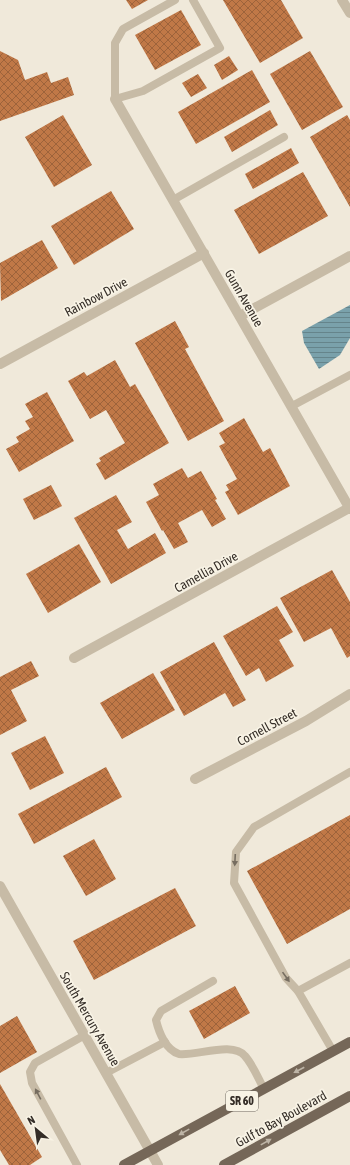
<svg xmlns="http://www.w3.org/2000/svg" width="350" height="1165" viewBox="0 0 350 1165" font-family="'Asap Condensed',sans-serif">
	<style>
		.water { fill: url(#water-rules) }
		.building { fill: url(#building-cross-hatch) }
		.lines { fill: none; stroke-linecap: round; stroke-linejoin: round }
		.lane { stroke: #c7bba6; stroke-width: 8 }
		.street { stroke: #c7bba6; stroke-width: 10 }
		.primary { stroke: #756758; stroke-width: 10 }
		.oneway { fill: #766d60 }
		.oneway2 { fill: #bdb4a6 }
		.labels { text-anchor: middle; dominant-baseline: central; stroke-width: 3.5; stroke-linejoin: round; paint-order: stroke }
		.shield { fill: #f8f3e5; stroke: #6f6860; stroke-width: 1 }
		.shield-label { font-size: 12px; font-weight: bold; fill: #342d27 }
		.street-label { font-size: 13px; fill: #342d27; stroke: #f8f3e5 }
	</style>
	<defs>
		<pattern id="water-rules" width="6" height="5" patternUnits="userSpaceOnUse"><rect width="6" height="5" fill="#7aa1ab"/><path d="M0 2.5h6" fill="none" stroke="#65848b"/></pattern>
		<pattern id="building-cross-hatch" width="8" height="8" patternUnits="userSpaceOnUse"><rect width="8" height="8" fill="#c07847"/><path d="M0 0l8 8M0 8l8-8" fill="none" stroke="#9d633b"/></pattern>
	</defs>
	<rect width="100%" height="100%" fill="#f0e9da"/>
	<polygon class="water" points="350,305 350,338 340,355 319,369 304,343 302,331"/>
	<g class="building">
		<polygon points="126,0 148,0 132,9"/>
		<polygon points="223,0 281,0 303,38 260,63"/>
		<polygon points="181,10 201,45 155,70 135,35"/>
		<polygon points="0,51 18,60 25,80 47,72 51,83 68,77 74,95 0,121"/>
		<polygon points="310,51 343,107 302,130 270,74"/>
		<polygon points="229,56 238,70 222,80 214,65"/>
		<polygon points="252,70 270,102 196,144 178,112"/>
		<polygon points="198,74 207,88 191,97 182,83"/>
		<polygon points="270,110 278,125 232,152 224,137"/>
		<polygon points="63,115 92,165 54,187 25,137"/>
		<polygon points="347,115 350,120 350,207 310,137"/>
		<polygon points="291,148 299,163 253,189 245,174"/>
		<polygon points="303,172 328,216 259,254 234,210"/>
		<polygon points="111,191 134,229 74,265 51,226"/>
		<polygon points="42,240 58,268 1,301 0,263"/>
		<polygon points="175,321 189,347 185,349 224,421 188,441 135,343"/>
		<polygon points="115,360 130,387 135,384 169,443 105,480 96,464 101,461 99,458 125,443 106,410 90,419 68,381 84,372 87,376"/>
		<polygon points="47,392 74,441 19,472 6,449 19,442 16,437 30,429 25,421 33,417 25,404"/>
		<polygon points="244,418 263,452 270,448 290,486 238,515 225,492 229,490 226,485 237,479 219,446 225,443 219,433"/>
		<polygon points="182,468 188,478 201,471 217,499 215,500 226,519 212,527 202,510 178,523 188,542 174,549 163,530 162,531 146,502 159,495 153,484"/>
		<polygon points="51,485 62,506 34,520 23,499"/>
		<polygon points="116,495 132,522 117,530 128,549 155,533 166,553 111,584 74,518"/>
		<polygon points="79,544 101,582 48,613 26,574"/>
		<polygon points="332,570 350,602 350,656 347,658 331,628 304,642 280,598"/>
		<polygon points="277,606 293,632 279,640 294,666 266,682 259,668 246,676 223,636"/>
		<polygon points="214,642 246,700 233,707 225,693 184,716 160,672"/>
		<polygon points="31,661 39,676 11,690 27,721 0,735 0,677"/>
		<polygon points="153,673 175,710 122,739 100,703"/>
		<polygon points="45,736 64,773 30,790 11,753"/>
		<polygon points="106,767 122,797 34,844 18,814"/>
		<polygon points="350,815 350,909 287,944 247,871"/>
		<polygon points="94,839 116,879 86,896 63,856"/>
		<polygon points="175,888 196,926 94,980 73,941"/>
		<polygon points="235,986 250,1013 204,1039 189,1011"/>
		<polygon points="17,1016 37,1052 0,1073 0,1026"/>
		<polygon points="0,1084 42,1157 30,1165 9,1165 0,1150"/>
	</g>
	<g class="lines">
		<g class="lane">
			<polyline points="175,0 123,29 115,43 115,99 143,91 220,48 193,0"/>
			<polyline points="173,200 284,137"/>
			<polyline points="292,406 350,375"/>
			<path d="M213,981L161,1011L156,1020C159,1033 166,1050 179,1054C197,1056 233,1041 245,1056C253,1065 258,1078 264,1089"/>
			<polyline points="298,991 286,978 234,883 236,852 254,827 350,772"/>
			<polyline points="333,1051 298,991 350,963"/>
			<polyline points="106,1073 165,1042"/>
			<polyline points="77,1165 32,1083 30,1072 35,1063 85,1035"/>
		</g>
		<g class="street">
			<polyline points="342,0 350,13"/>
			<polyline points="115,99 350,509"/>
			<polyline points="240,316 350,256"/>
			<polyline points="0,364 204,253"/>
			<polyline points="74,658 349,508"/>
			<polyline points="195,779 306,721 350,694"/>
			<polyline points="0,886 158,1165"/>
		</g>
		<g class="primary">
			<polyline points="124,1165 350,1042"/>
			<polyline points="224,1165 350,1096"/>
		</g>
	</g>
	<defs><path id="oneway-solid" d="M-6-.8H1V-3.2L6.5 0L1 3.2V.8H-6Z"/></defs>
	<g class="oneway">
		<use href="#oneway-solid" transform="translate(235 860) rotate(93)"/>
		<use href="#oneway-solid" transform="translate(286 977) rotate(55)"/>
		<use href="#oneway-solid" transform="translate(38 1094) rotate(-118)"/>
	</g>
	<g class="oneway2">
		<use href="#oneway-solid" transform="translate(299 1070) rotate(152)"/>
		<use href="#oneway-solid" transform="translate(184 1132) rotate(151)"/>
		<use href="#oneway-solid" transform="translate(266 1142) rotate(-29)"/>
	</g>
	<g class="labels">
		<rect class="shield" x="226" y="1091" width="32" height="20" rx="3"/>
		<g class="shield-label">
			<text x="242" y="1101">SR 60</text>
		</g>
		<g class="street-label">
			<text transform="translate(96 297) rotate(-28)">Rainbow Drive</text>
			<text transform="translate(244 298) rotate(60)">Gunn Avenue</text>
			<text transform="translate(206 572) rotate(-29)">Camellia Drive</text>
			<text transform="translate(267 727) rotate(-28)">Cornell Street</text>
			<text transform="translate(90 1019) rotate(60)">South Mercury Avenue</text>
			<text transform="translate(281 1119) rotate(-29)">Gulf to Bay Boulevard</text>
		</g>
	</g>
	<g transform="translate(36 1129) rotate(331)" stroke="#f8f3e5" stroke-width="3" paint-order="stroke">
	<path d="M0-3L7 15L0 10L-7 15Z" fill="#342d27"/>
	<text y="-6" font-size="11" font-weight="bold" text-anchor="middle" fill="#342d27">N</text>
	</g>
</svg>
